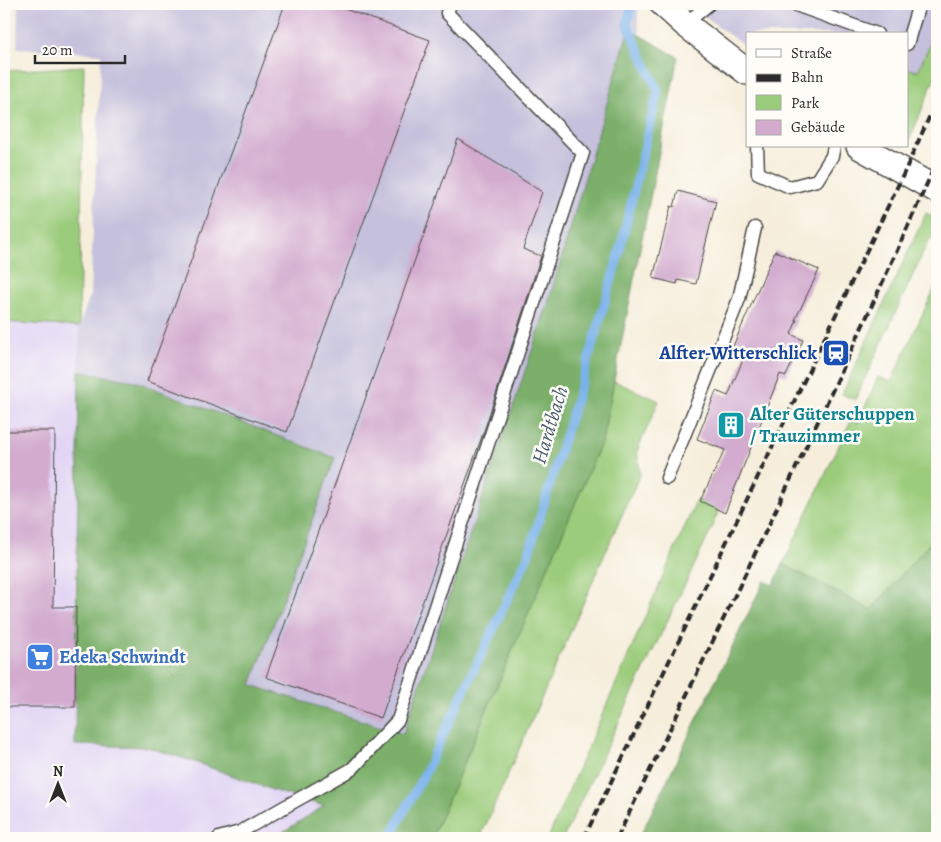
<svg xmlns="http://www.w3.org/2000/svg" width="941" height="842" viewBox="0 0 941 842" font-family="Alegreya,serif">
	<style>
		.built { fill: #e1d4f4 }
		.industrial { fill: #c5c0db }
		.green { fill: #9bcc7b; stroke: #637c53 }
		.forest { fill: #7cb06b; stroke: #546e4b }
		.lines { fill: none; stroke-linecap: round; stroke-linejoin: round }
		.stream { stroke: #7ab2ea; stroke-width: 9 }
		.building { fill: #d2abcf }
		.lane-casing { stroke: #494845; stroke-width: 15 }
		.street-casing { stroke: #494845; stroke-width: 28 }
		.lane { stroke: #fff; stroke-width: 12 }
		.street { stroke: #fff; stroke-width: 25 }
		.rail { stroke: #2b2b2b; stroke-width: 4; stroke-dasharray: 8 4; stroke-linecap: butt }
		.labels { text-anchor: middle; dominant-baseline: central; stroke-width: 5; stroke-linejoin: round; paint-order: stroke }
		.transit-label { font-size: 19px; font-weight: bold; fill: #164399; stroke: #fdfcf7; text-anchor: end }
		.culture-label { font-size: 19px; font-weight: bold; fill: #0d838f; stroke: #fdfcf7; text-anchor: start }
		.shop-label { font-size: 19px; font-weight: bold; fill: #366cbe; stroke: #fdfcf7; text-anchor: start }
		.water-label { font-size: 20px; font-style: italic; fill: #475a6e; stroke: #fdfcf7 }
	</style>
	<rect width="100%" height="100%" fill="#fdfcf7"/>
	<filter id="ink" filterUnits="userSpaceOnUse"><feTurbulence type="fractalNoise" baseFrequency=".02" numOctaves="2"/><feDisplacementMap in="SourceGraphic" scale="10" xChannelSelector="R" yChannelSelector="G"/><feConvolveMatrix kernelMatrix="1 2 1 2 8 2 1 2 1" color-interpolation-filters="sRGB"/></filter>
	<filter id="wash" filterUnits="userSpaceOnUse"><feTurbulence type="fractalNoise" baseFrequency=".0096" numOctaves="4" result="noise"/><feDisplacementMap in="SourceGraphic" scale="20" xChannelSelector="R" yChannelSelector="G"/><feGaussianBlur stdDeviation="1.12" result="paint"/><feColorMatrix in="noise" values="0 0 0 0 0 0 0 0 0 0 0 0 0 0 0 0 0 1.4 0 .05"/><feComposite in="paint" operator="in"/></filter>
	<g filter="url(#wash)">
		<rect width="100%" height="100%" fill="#f6eedb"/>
		<polygon class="built" points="4,322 79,327 75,745 147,747 192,761 275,791 324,807 273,838 4,838"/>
		<g class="industrial">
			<polygon points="18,4 632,4 638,8 638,20 649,113 414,835 275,791 192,761 147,747 75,745 79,327 90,295 101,54 17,48"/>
			<polygon points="689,4 937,4 937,28 917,72 907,69 907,34 747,34 747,47 725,32"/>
		</g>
		<g class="green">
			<polygon points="937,28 937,72 908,144 907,69 918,71"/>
			<polygon points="84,66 79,327 4,322 4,71"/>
			<polygon points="926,213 937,219 937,233 929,240 855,400 842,394"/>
			<polygon points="937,283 937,535 871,610 783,564 851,420 858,423 878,377 891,382"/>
			<polygon points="614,381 659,401 637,451 640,474 480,838 432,838 602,441"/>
			<polygon points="713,474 732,484 713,523 714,524 563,838 548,838 697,499 700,501 721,489 709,483"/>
		</g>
		<g class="forest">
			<polygon points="629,29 678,57 602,441 432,838 273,838 324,806 275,791 192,761 147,747 75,745 79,371 134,381 335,458 251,685 403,734 549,300"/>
			<polygon points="937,535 937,838 639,838 764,581 773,585 783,564 871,610"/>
		</g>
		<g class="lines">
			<polyline class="stream" points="390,838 426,771 528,556 585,371 619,254 658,91 627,24 632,4"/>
		</g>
		<g id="blocks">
			<g class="building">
				<polygon points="285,4 331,4 430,40 287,432 147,381"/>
				<polygon points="458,139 542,192 523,249 541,256 486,425 381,718 266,677"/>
				<polygon points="678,191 716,201 696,284 678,280 677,284 653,278 671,206 674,207"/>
				<polygon points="775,251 819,270 795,320 797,320 791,334 803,340 786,376 780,374 725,513 700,501 725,450 697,439 716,391 728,396 746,352 733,346"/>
				<polygon points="4,431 55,431 53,607 76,607 75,707 4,707"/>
			</g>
		</g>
	</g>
	<g filter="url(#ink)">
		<use href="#blocks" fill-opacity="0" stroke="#494845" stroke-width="1"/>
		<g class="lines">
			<g class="lane-casing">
				<g id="lane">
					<polyline points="793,4 877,34"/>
					<polyline points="685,24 709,4"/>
					<polyline points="907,44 919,4"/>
					<polyline points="757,146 758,173 790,187 817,180 832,156 834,146"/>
					<polyline points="667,478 739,299 755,228"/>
					<polyline points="219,838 240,832 352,769 398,720 583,153 447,13 450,4"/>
				</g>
			</g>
			<g class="street-casing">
				<g id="street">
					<polyline points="663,4 685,24 747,72"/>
					<polyline points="859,146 937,190"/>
				</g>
			</g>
			<use href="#lane" class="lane"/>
			<use href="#street" class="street"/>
			<g class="rail">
				<polyline points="584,838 904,173 937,100"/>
				<path d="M617,838C726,614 836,390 937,161"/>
			</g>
		</g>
	</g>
	<defs>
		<g id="station-square" transform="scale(1.4375)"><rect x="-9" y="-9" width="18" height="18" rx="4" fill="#1a4fb4" stroke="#fdfcf7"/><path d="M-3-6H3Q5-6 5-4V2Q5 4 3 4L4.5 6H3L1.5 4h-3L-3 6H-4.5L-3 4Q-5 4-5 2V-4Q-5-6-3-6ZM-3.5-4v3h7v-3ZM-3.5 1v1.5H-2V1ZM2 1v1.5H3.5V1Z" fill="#fff"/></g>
		<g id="building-square" transform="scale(1.4375)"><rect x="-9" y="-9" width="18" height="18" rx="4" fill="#0f9aa8" stroke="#fdfcf7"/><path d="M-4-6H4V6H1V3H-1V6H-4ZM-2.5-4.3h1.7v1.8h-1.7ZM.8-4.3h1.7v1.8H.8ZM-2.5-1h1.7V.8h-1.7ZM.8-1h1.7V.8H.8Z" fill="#fff"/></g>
		<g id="supermarket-square" transform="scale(1.4375)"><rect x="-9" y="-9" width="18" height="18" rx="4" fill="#3f7fe0" stroke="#fdfcf7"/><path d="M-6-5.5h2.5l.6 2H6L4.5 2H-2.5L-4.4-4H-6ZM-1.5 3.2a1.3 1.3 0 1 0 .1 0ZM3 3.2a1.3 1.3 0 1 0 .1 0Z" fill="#fff"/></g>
	</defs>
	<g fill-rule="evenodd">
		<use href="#station-square" x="836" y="353"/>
		<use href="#building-square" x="731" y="425"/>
		<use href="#supermarket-square" x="40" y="657"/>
	</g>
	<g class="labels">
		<g class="transit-label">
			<text x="817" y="353">Alfter-Witterschlick</text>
		</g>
		<g class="culture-label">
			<text x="750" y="414">Alter Güterschuppen<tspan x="750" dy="22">/ Trauzimmer</tspan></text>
		</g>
		<g class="shop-label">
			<text x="59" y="657">Edeka Schwindt</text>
		</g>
		<g class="water-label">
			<text transform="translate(550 425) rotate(-73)">Hardtbach</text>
		</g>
	</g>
	<rect width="941" height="842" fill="none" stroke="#fdfcf7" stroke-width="20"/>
	<rect x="746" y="32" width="162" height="115" fill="#fdfcf7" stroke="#a9a8a5"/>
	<rect x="756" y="49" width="25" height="8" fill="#ffffff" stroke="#a9a8a5"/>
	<text x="791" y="58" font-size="15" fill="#2b2b2b">Straße</text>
	<rect x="756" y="74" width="25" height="8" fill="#2b2b2b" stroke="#a9a8a5"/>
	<text x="791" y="82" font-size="15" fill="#2b2b2b">Bahn</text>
	<rect x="756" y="95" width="25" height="15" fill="#9bcc7b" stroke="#a9a8a5"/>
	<text x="791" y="108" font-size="15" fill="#2b2b2b">Park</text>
	<rect x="756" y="120" width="25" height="15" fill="#d2abcf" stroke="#a9a8a5"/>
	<text x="791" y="132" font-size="15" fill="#2b2b2b">Gebäude</text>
	<g transform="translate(58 784)" stroke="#fdfcf7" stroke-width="4" paint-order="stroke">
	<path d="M0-4L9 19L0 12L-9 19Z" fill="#2b2b2b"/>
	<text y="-8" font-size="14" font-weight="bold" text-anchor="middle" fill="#2b2b2b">N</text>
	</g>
	<path d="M35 55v8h90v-8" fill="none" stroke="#2b2b2b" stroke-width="2.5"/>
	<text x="42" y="55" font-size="15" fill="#2b2b2b" stroke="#fdfcf7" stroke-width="4" paint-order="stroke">20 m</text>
</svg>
